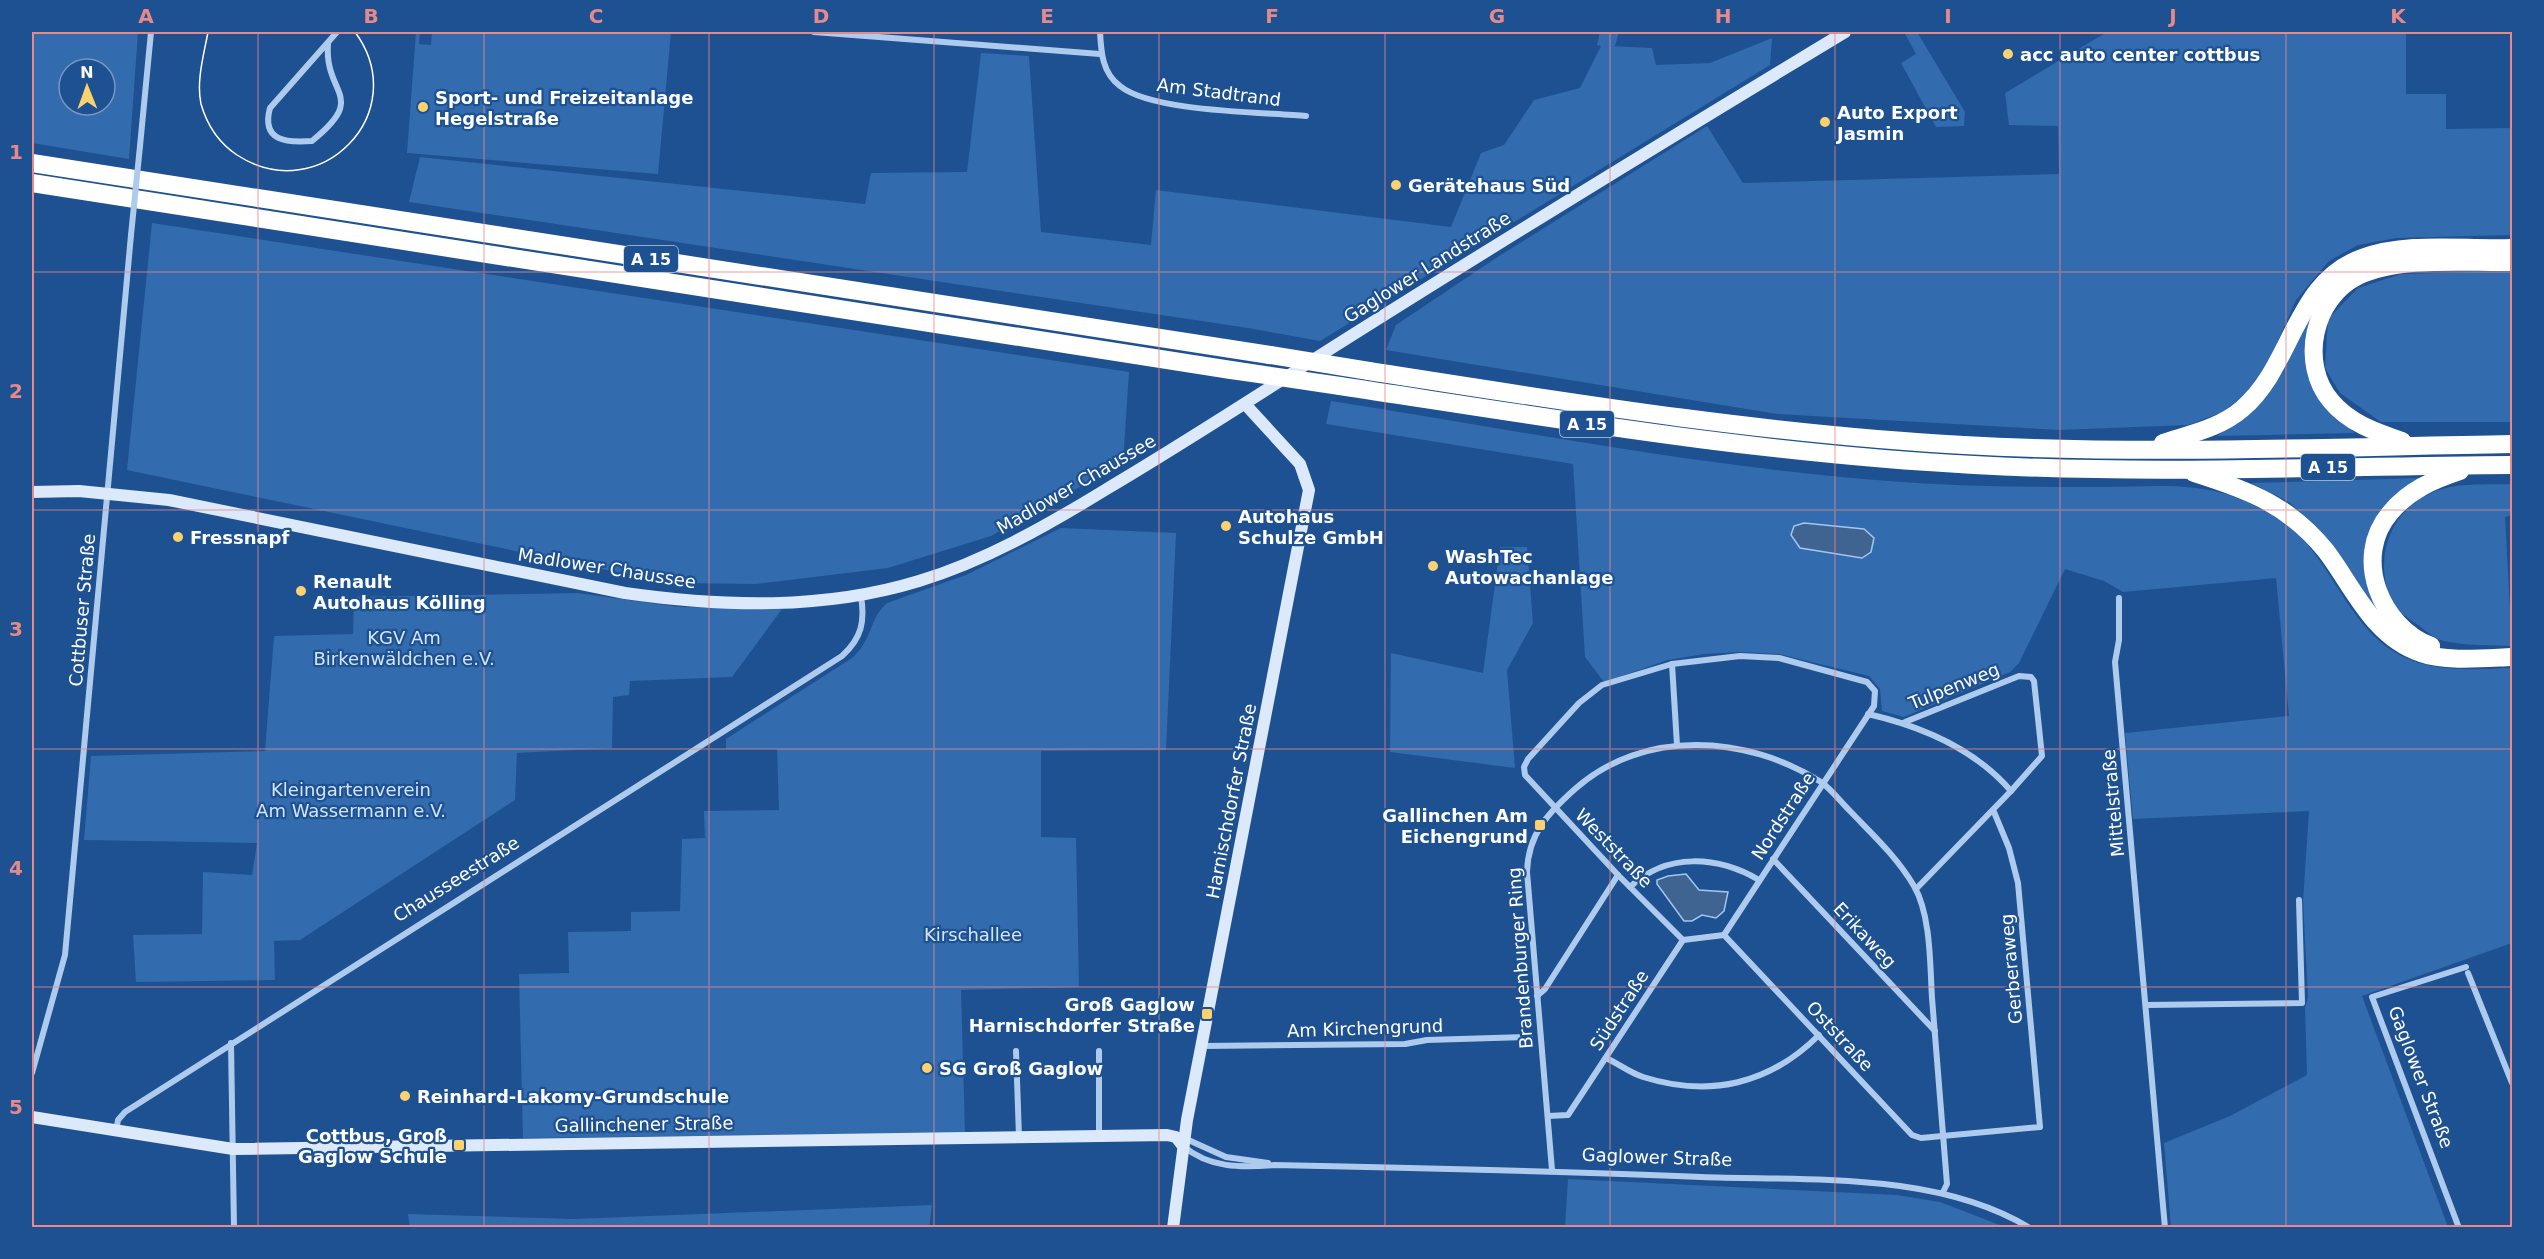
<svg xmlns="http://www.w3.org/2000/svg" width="2544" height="1259" viewBox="0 0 2544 1259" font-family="'DejaVu Sans',sans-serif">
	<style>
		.green { fill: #326bae; fill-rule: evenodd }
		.water { fill: #406492; stroke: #a2c6ef; stroke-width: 1.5 }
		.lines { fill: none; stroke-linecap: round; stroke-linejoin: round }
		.street { stroke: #aecbed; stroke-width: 6 }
		.secondary { stroke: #dbe9fa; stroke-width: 12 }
		.highway { stroke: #fff; stroke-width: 18 }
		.tram { stroke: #fff; stroke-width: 1.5 }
		.street-bridge { stroke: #aecbed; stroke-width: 6 }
		.highway-bridge { stroke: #fff; stroke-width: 18 }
		.grid { fill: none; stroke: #e88989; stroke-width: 1.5; stroke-opacity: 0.55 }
		.poi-dot { fill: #fcd26e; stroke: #1e5191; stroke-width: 2 }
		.labels { text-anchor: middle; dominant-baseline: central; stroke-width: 4.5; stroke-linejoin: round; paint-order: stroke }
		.shield { fill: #1e5191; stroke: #bccbde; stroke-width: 1.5 }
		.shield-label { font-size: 16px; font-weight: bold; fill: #fff }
		.poi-label { font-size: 18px; font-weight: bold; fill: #fff; stroke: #1e5191; text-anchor: start }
		.street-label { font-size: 18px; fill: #fff; stroke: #1e5191 }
		.park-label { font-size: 18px; fill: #d4e5fa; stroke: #1e5191 }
		.neatline { fill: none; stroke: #e88989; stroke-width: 2 }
		.grid-label { font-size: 20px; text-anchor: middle; font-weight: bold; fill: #e88989 }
	</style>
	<rect width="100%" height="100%" fill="#1e5191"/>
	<g class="green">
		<path d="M32,32H138L129,159L32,143ZM69,69H105V105H69Z"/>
		<polygon points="416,32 420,32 419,44 431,45 432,32 671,32 658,174 407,153"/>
		<polygon points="1600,32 1619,32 1615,46 1609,46 1652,48 1656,65 1710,63 1772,38 1770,65 1320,341 1248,328 409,202 420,157 865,204 871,173 967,172 981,53 1029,56 1041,232 1151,245 1156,190 1451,227 1481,153 1504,145 1534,100 1580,88 1601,46 1597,45"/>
		<polygon points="1904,32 1917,32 1965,112 1964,126 1936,127 1901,63 1916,54"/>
		<polygon points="2107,32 2406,32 2406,94 2446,94 2446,129 2512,128 2512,235 2396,238 2358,245 2329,261 2296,300 2267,366 2245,395 2223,412 2188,425 2059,430 1777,414 1386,350 1396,325 1499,256 1707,126 1743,183 2059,174 2058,126 2009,125 2005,93"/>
		<polygon points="152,223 1129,372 1123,463 991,536 888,568 756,584 682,583 626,574 127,470"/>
		<polygon points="2512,271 2512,422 2381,422 2340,393 2325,368 2328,319 2358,288 2401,274"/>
		<path d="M2311,309L2314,311C2309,343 2300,377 2324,405C2333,416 2345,424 2355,433L2217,436L2260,404L2283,372Z"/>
		<path d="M1331,401C1516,430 1701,467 1888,481C1960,487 2031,487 2103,487C2144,487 2190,482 2229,495C2251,503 2278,515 2295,531C2336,570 2352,634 2406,658C2438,673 2478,669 2512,668V943L2362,996L2448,1227H2171L2164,1143L2230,1116L2307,1075L2305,1008L2308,997L2303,901L2309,811L2133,819L2125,733L2289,716L2276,578L2123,592L2104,581L2065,569L2019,663L2010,672L1904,717L1882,711L1880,689L1869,676L1779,654L1740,652L1704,654L1668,660L1604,682L1585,657L1573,464L1326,424Z"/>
		<path d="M2421,478C2368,509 2351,558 2380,614L2317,528L2289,502L2251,483Z"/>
		<path d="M2512,484V515L2505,517L2512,646C2491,645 2466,646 2444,641C2435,639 2428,633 2421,627C2409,619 2394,610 2389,595C2375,554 2391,511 2431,493C2456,482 2486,485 2512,484Z"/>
		<path d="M1061,528L1176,533L1166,750L1041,751V837L1076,838L1079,987L961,990L965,1133L523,1138L519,974L569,973L568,932L631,931V912L680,911L682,839L705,838L704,811L779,810L777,749H726V739L852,658C873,640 869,618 887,603L966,575Z"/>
		<polygon points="1500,547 1527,547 1533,623 1507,670 1515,768 1390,752 1391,653 1483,673"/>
		<polygon points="577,593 680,607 782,609 732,677 630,681 629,695 613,697 612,748 517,753 515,800 300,940 274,941 275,980 136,982 133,935 202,934 203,872 252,875 257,843 84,840 91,756 265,751 274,636 353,634 354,597"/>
		<polygon points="1568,1179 1897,1195 1940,1202 2005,1227 1565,1227"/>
		<polygon points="932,1205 929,1228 410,1228 408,1214 573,1219"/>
	</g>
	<g class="water">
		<polygon points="1804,523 1864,529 1874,538 1871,552 1862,558 1800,548 1791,535 1794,526"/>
		<polygon points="1686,874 1699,890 1728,892 1724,911 1716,918 1702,915 1692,921 1684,921 1657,884 1657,880 1668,876"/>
	</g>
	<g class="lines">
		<g class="street">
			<polyline points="814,32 1100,54"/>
			<path d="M1100,32C1101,51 1102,73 1120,86C1152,112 1262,112 1306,116"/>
			<path d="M328,44C324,96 369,95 312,141C286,143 261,141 270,108L337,32"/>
			<polyline points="140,146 151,32"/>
			<polyline points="2119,598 2119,640 2115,662 2165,1228"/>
			<polyline points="1672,664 1677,745"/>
			<path d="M1868,714C1920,726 1975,749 2011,791L2042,756L2034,681L2031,677L2019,676L1905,722"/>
			<polyline points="1773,859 1935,1031"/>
			<path d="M1630,887C1667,852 1718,856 1759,880"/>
			<polyline points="1916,889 2011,791"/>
			<polyline points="1724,935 1912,1135 1921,1138 2040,1127 2018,883 2009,848 1994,812"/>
			<polyline points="1683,940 1618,875 1525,775 1524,767 1528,759 1579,703 1602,685 1672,664 1740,656 1779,658 1867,682 1875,691 1874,706 1724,935"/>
			<polyline points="1683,940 1724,935"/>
			<polyline points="2468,973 2512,1083"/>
			<polyline points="1537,996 1545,989 1618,875"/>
			<polyline points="2146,1005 2302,1003 2299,900"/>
			<polyline points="231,1043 234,1228"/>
			<polyline points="1202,1046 1405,1044 1427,1040 1530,1037"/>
			<polyline points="1016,1051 1019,1137"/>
			<path d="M1606,1058C1619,1064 1630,1073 1643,1077C1710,1098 1770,1084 1819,1035"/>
			<polyline points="32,1073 65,955 131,235"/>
			<polyline points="1548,1116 1568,1115 1683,940"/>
			<path d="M116,1131L118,1120L125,1112L842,656C862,638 865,621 861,596"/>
			<polyline points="1099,1135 1099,1051"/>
			<polyline points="1184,1138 1226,1157 1268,1163"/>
			<path d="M1183,1146C1209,1168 1241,1168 1274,1165C1417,1168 1559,1171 1701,1177C1807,1181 1936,1171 2030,1228"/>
			<path d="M1552,1170L1527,872C1528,834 1548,813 1575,789C1644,728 1747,735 1821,782C1831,789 1840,801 1850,811C1873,835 1897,857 1914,886C1931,915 1930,966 1932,998C1937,1060 1942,1122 1947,1184L1943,1192"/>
			<polyline points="2459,1228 2372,997 2466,967"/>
		</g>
		<g class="secondary">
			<path d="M32,492L79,491L169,500L625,593C723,607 824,610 919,581C985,561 1046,526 1105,490C1176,448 1246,403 1316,358C1491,247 1668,139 1845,32"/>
			<polyline points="32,1117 233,1149 1167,1135 1176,1137 1183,1146"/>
			<polyline points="1173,1228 1187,1120 1309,490 1300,464 1245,404"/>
		</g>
		<g class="highway">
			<polyline points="32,163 1270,355"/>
			<polyline points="32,183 1231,370"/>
			<path d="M1369,371C1567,402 1764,434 1964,445C2146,455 2330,447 2512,444"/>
			<path d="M1340,386C1551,418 1761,454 1974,465C2153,475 2333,466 2512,465"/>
			<path d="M2402,441C2376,432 2349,423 2331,401C2299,363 2313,298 2358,276C2400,256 2466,263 2512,262"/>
			<path d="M2163,443C2190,434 2220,428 2242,409C2293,366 2294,282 2362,258C2409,241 2463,250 2512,248"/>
			<path d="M2194,473C2248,490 2289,505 2326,551C2354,588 2373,637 2421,653C2445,662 2486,658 2512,657"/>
			<path d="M2431,646C2381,627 2352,558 2390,513C2409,490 2433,480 2460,471"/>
		</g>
		<path class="tram" d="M208,32C204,54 196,81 201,104C207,125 219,143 237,155C320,209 414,112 355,32"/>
		<polyline class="street-bridge" points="131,235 140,146"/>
		<g class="highway-bridge">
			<polyline points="1270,355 1369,371"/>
			<polyline points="1231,370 1340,386"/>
		</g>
	</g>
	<path class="grid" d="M258,32V1228M484,32V1228M709,32V1228M934,32V1228M1159,32V1228M1385,32V1228M1610,32V1228M1835,32V1228M2060,32V1228M2286,32V1228M32,272H2512M32,510H2512M32,749H2512M32,987H2512"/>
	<g class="poi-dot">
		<circle cx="2008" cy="54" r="6"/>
		<circle cx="423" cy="107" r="6"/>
		<circle cx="1825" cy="122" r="6"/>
		<circle cx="1396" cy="185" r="6"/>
		<circle cx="1226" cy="526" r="6"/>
		<circle cx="178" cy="537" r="6"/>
		<circle cx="1433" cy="566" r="6"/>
		<circle cx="301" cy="591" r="6"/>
		<rect x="1534" y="819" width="12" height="12" rx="3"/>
		<rect x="1201" y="1008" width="12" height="12" rx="3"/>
		<circle cx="927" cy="1068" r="6"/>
		<circle cx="405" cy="1096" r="6"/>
		<rect x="453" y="1139" width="12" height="12" rx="3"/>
	</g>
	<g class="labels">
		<g class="shield">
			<rect x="624" y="246" width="54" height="26" rx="4.5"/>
			<rect x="1560" y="411" width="54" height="26" rx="4.5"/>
			<rect x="2301" y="454" width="54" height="26" rx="4.5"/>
		</g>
		<g class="shield-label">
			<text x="651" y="259">A 15</text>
			<text x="1587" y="424">A 15</text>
			<text x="2328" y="467">A 15</text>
		</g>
		<g class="poi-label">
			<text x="2020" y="54">acc auto center cottbus</text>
			<text x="435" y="97">Sport- und Freizeitanlage<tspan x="435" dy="21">Hegelstraße</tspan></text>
			<text x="1837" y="112">Auto Export<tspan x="1837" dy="21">Jasmin</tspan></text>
			<text x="1408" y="185">Gerätehaus Süd</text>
			<text x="1238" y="516">Autohaus<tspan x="1238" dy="21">Schulze GmbH</tspan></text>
			<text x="190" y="537">Fressnapf</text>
			<text x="1445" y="556">WashTec<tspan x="1445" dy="21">Autowachanlage</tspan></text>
			<text x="313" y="581">Renault<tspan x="313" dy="21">Autohaus Kölling</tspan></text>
			<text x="1528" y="815" text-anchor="end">Gallinchen Am<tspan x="1528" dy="21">Eichengrund</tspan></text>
			<text x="1195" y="1004" text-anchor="end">Groß Gaglow<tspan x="1195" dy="21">Harnischdorfer Straße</tspan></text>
			<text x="939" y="1068">SG Groß Gaglow</text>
			<text x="417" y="1096">Reinhard-Lakomy-Grundschule</text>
			<text x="447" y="1135" text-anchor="end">Cottbus, Groß<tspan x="447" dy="21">Gaglow Schule</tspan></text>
		</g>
		<g class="street-label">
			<text transform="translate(1219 92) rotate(7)">Am Stadtrand</text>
			<text transform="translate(1427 267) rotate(-32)">Gaglower Landstraße</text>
			<text transform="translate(1076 484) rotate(-30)">Madlower Chaussee</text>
			<text transform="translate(607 568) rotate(9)">Madlower Chaussee</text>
			<text transform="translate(82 610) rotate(-85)">Cottbuser Straße</text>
			<text transform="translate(1954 686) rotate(-22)">Tulpenweg</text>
			<text transform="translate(1231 801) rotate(-79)">Harnischdorfer Straße</text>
			<text transform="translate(2113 803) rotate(-95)">Mittelstraße</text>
			<text transform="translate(1783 816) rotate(-57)">Nordstraße</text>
			<text transform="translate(1614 848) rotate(46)">Weststraße</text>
			<text transform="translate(456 879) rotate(-32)">Chausseestraße</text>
			<text transform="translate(1865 935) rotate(47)">Erikaweg</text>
			<text transform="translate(1520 958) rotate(-94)">Brandenburger Ring</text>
			<text transform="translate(2011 969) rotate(-95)">Gerberaweg</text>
			<text transform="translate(1619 1010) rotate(-57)">Südstraße</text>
			<text transform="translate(1365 1028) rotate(-2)">Am Kirchengrund</text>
			<text transform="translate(1840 1036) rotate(47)">Oststraße</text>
			<text transform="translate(2421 1077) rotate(69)">Gaglower Straße</text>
			<text transform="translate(644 1124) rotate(-1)">Gallinchener Straße</text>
			<text transform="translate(1657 1157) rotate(2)">Gaglower Straße</text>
		</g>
		<g class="park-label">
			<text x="404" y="637">KGV Am<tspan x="404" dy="21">Birkenwäldchen e.V.</tspan></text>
			<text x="351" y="789">Kleingartenverein<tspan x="351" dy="21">Am Wassermann e.V.</tspan></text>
			<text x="973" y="934">Kirschallee</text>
		</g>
	</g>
	<rect width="2544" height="1259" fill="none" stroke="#1e5191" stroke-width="66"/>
	<g transform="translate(87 87) rotate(359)"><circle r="28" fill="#1e5191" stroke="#7897bd" stroke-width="1.5"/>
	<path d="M0-4.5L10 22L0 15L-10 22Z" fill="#fcd26e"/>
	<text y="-9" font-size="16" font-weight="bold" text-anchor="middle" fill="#ffffff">N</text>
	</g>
	<rect x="33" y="33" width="2478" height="1193" class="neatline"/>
	<g class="grid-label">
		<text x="146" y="23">A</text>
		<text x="371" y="23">B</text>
		<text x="596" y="23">C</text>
		<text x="821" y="23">D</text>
		<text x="1047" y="23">E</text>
		<text x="1272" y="23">F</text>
		<text x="1497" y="23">G</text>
		<text x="1723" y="23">H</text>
		<text x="1948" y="23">I</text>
		<text x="2173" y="23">J</text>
		<text x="2398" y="23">K</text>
		<text x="16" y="159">1</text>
		<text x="16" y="398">2</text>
		<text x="16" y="636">3</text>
		<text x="16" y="875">4</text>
		<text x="16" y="1114">5</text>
	</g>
</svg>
